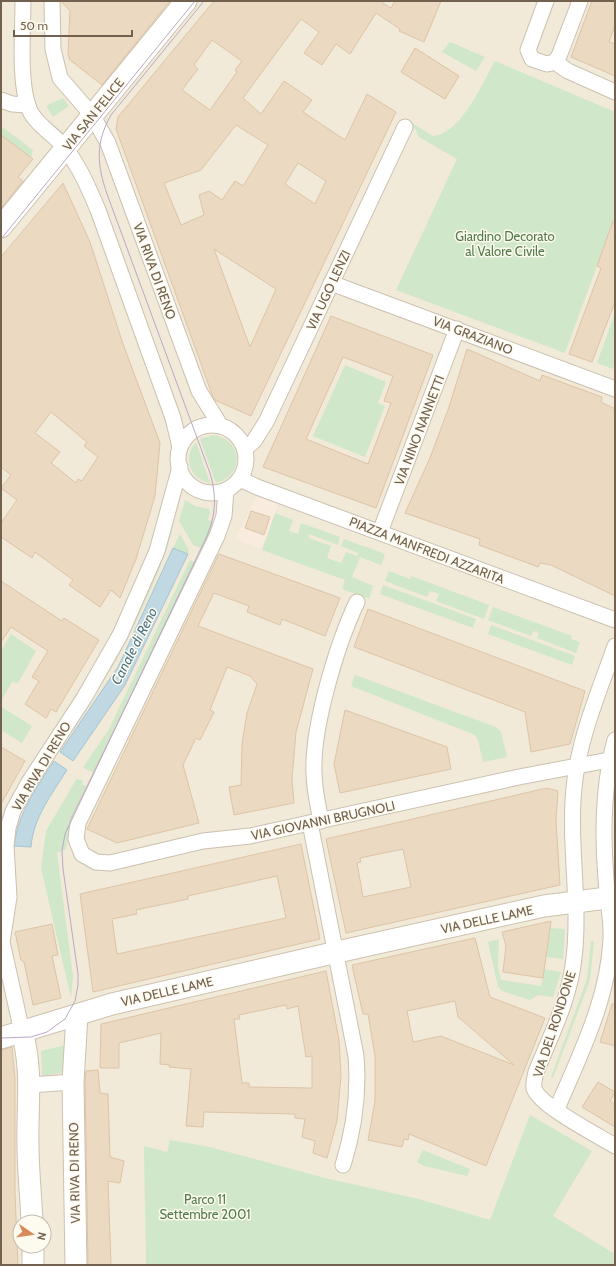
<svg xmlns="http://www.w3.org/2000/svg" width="616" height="1266" viewBox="0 0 616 1266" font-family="Cabin,sans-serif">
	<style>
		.residential { fill: #f1ead8; fill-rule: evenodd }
		.commercial { fill: #f9ebde }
		.green { fill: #d0e7c9 }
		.water { fill: #bfd8e2; stroke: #a7c5d3 }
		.building { fill: #ebd9c2; stroke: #dec4a6; fill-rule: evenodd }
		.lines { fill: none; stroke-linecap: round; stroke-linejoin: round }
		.street-casing { stroke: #ccc0b0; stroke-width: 17 }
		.secondary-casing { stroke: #cec1ae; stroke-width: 23 }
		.street { stroke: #fff; stroke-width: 15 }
		.secondary { stroke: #fff; stroke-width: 21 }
		.tram { stroke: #bba8c4; stroke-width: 1 }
		.labels { text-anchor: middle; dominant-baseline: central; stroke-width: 3; stroke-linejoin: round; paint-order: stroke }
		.street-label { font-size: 13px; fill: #72614f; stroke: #fdfaef }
		.park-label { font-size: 13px; fill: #527c4b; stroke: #fdfaef }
		.water-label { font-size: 14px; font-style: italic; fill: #4e778a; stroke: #fdfaef }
	</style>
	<rect width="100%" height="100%" fill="#faf7e9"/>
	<path class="residential" d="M1,1H615V1265H1ZM20,1222H44V1246H20Z"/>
	<polygon class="commercial" points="257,496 278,504 262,549 235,539"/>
	<g class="green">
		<polygon points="450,42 485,57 476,71 442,52"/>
		<path d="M495,61L615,112V217L565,353L396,290L457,159L419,137L416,130L409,124V121L433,136C461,134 483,82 495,61Z"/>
		<polygon points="63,98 69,106 53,117 46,106"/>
		<polygon points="1,126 33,150 31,157 1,135"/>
		<polygon points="615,313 615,364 613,369 597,363"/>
		<polygon points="345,365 386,382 378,403 385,406 365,457 313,436"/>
		<path d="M213,435C243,439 245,475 216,483L200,439Z"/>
		<path d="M196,442L210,483C190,479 182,458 196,442Z"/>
		<polygon points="185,500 195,506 209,509 210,513 208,520 216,522 204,549 193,545 179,521"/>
		<polygon points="275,513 293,520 289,531 298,534 301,523 340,537 338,545 309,534 309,538 331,546 327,558 341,563 346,552 357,556 358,553 341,546 344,539 385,554 381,565 360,557 352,577 373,586 369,599 342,589 345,580 262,550"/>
		<path d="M172,520C180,533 127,643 116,661C111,670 105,678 99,687Z"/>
		<polygon points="180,534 189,550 188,554 173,548"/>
		<polygon points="190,560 198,564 96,774 84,768 84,766 109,729"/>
		<polygon points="389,571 410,579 411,576 489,605 484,619 436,601 439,594 430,591 427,597 385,581"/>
		<polygon points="383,585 476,619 473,628 380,594"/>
		<polygon points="493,607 572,636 571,639 580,642 576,653 537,638 539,633 534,631 531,636 488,620"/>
		<polygon points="491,625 575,656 572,665 488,634"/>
		<polygon points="11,634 36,651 18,683 12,682 1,701 1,651"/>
		<polygon points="355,675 496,727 501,732 507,757 483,762 478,740 475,735 351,686"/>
		<polygon points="1,704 3,708 32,726 22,743 1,730"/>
		<polygon points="78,779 83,781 82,784 89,788 70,829 66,849 57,853 73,976 71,998 41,868 46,831 76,780"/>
		<polygon points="550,928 565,929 563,959 546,957"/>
		<polygon points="499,939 498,967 501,980 541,986 544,969 561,972 553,997 538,995 530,1000 502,991 498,987 488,942"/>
		<polygon points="591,941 594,941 590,980 553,1078 551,1077 587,979"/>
		<polygon points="66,1045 67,1072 42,1076 41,1051"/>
		<polygon points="530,1115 592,1151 553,1216 615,1254 615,1265 146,1265 144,1146 167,1152 170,1140 210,1147 325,1178 419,1199 490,1220"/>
		<polygon points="423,1150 470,1169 467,1176 424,1166 417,1162"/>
	</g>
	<g class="water">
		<polygon points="173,548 188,554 125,685 73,761 60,752 118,667"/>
		<path d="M54,761L67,770C52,794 33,818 31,847L14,846C18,813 36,788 54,761Z"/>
	</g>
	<g class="building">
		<polygon points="61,1 170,1 102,85 70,60 68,54 70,11"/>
		<path d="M214,1H384L382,3L391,8L395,1H441L424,42L399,31L400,29L376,13L350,54L336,44L322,65L304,53L319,32L301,19L243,98L261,114L284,81L312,100L303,112L345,140L367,94L396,112L251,416L215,400L213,397L116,129L118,117ZM212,40L242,61L235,70L237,72L210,110L182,90L198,69L194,65ZM236,125L268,145L243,186L235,181L222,200L209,191L199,195L204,215L181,225L164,183L201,170ZM298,163L326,181L315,204L285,184ZM214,249L276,289L250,347Z"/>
		<polygon points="592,1 615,1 615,25 609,42 615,44 615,76 571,57"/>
		<polygon points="415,48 459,76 445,99 401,72"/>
		<polygon points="1,135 33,159 18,177 23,181 1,208"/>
		<path d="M63,183L90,242L123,344L160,443L155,496L136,559L120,598L111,590L100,607L69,585L73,580L35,552L32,558L1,537V523L17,500L1,488L11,475L1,467V257ZM51,412L87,442L84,446L98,457L82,481L78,479L76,483L51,463L60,452L35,433Z"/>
		<polygon points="613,221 615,221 615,302 592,362 569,354 601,268 597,266"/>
		<path d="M331,316L433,355L376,508L263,467ZM343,357L393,376L384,401L391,403L368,464L306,439Z"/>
		<polygon points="467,349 540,381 542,375 602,397 601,402 615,409 615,596 551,565 540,563 538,567 533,565 479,545 480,539 405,513 430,458 449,407"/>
		<polygon points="251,511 270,517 264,535 245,528"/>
		<polygon points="219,554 340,598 325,636 282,619 280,625 247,612 249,606 214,593 198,626 313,669 296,732 292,779 294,803 234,815 229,787 241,785 242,744 247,713 257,684 250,676 227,667 210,710 214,712 200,740 196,738 183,765 199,823 117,843 87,829"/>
		<polygon points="1,581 62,621 64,618 99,640 56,712 51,709 46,718 25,704 39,681 32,677 48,651 11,627 1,642"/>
		<polygon points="368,609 585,691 570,744 531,752 525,712 354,647"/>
		<polygon points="345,710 447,747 451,769 340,793 334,764"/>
		<polygon points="1,747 25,761 1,804"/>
		<path d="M547,788L558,791L556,820L560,885L346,933L326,839ZM403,849L411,887L363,897L357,863L361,862L360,858Z"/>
		<path d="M301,844L320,939L93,992L80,894ZM277,876L286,918L117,954L112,919L137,914L136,910L188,899V896Z"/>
		<polygon points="551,921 543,978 503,972 506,946 502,932"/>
		<polygon points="52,924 58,955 52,956 61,998 33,1005 24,962 21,960 15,932"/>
		<path d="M475,938L490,997L545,1018L486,1166L409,1134L408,1140L404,1139L402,1147L368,1140L375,1101V1056L368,1014H363L352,965ZM455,1001L458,1017L514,1065L441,1036L413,1042L407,1011Z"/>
		<path d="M326,971L339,1040L341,1075L337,1121L327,1158L313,1153L315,1141L302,1137L305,1119L295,1118V1114L204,1112L203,1127L186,1126L191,1069L169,1067L170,1065L160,1064L161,1033L119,1043V1068H100L101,1024ZM286,1005L287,1009L298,1006L306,1057L312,1056V1088L249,1087V1083H242L234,1019H240L239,1015Z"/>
		<polygon points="612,1004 615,1004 615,1046 600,1042"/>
		<polygon points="12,1047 15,1079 15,1193 18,1265 1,1265 1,1050"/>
		<polygon points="98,1070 100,1093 108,1094 110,1157 124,1161 120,1183 108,1181 111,1265 88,1265 85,1082 86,1071"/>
		<polygon points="598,1082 615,1092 610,1101 615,1105 615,1127 582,1107"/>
	</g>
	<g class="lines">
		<g class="street-casing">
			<g id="street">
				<path d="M23,1C23,30 18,88 31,113C39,127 56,136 65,148C80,167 89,189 98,210L173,418L180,447"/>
				<polyline points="52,1 53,49 60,78 92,115 108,143 199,391 220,425"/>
				<polyline points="546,1 528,50 532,59 547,64 555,62 559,56 580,1"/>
				<polyline points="555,62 568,71 615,92"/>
				<polyline points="1,100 12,104 28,105"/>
				<polyline points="331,283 615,389"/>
				<circle cx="212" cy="459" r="34"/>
				<polyline points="245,449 254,441 266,422 405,127"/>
				<polyline points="240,479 257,487 615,620"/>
				<polyline points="226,490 224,516 217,536 78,823 76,839 82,854 96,862 110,863 203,841 250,836 519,777 609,760"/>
				<polyline points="380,532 457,329"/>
				<path d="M615,646C600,689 581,733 575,779C567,839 581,898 574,958C570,998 551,1035 536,1072C535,1077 533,1083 534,1088C538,1105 599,1136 615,1146"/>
				<path d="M321,821C318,805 314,789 314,773C312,727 337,644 357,602"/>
				<path d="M310,823L356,1056C359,1092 354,1130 343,1165"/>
				<polyline points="22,1032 2,942 9,897 6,846 8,828 13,811 29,782 84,698 120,635 157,551 180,467"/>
				<polyline points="30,1085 73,1082"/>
				<path d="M558,1111L559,1104C582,1050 608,999 611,939C612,919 607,899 606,879C602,832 603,785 615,740"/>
			</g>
		</g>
		<g class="secondary-casing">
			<g id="secondary">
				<polyline points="1,227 186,1"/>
				<path d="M22,1032C33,1070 27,1107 28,1145C28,1171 31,1196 32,1222"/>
				<polyline points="1,1038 112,1004 324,955 544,906 615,897"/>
				<polyline points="33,1246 33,1265"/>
				<polyline points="76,1265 73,1082 77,1015"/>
			</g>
		</g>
		<use href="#street" class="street"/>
		<use href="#secondary" class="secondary"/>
		<g class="tram">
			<polyline points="1,239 195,1"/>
			<path d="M1,1038L31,1037L47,1032L65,1019L75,1001L78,985V974L63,869L62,851L65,834L205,540C216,517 217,497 210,473L107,194C97,165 95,143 111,115L204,1"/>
		</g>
	</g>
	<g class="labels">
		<g class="street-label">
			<text transform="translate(93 114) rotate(-51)">VIA SAN FELICE</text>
			<text transform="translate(155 271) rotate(70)">VIA RIVA DI RENO</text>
			<text transform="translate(328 290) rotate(-65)">VIA UGO LENZI</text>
			<text transform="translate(473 335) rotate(21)">VIA GRAZIANO</text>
			<text transform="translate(419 430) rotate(-69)">VIA NINO NANNETTI</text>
			<text transform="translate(427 550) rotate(21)">PIAZZA MANFREDI AZZARITA</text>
			<text transform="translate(41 766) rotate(-59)">VIA RIVA DI RENO</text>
			<text transform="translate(323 820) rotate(-12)">VIA GIOVANNI BRUGNOLI</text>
			<text transform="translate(487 919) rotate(-12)">VIA DELLE LAME</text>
			<text transform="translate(167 991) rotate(-13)">VIA DELLE LAME</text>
			<text transform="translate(554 1024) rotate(-72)">VIA DEL RONDONE</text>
			<text transform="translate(74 1173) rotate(-91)">VIA RIVA DI RENO</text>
		</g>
		<g class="park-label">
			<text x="505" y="236">Giardino Decorato<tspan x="505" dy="15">al Valore Civile</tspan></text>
			<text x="205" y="1199">Parco 11<tspan x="205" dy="15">Settembre 2001</tspan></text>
		</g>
		<g class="water-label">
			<text transform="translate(134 646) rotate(-63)">Canale di Reno</text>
		</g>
	</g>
	<rect width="616" height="1266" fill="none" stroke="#72614f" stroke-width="4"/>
	<g transform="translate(32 1234) rotate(103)"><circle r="19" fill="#fdfaef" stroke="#c5bdaf"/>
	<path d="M0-3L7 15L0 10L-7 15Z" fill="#d78b5b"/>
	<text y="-6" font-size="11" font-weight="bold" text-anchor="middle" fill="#72614f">N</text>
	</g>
	<path d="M14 30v6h118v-6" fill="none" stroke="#72614f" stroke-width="2"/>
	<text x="20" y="30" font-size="12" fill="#72614f" stroke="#fdfaef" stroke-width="3" paint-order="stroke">50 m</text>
</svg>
